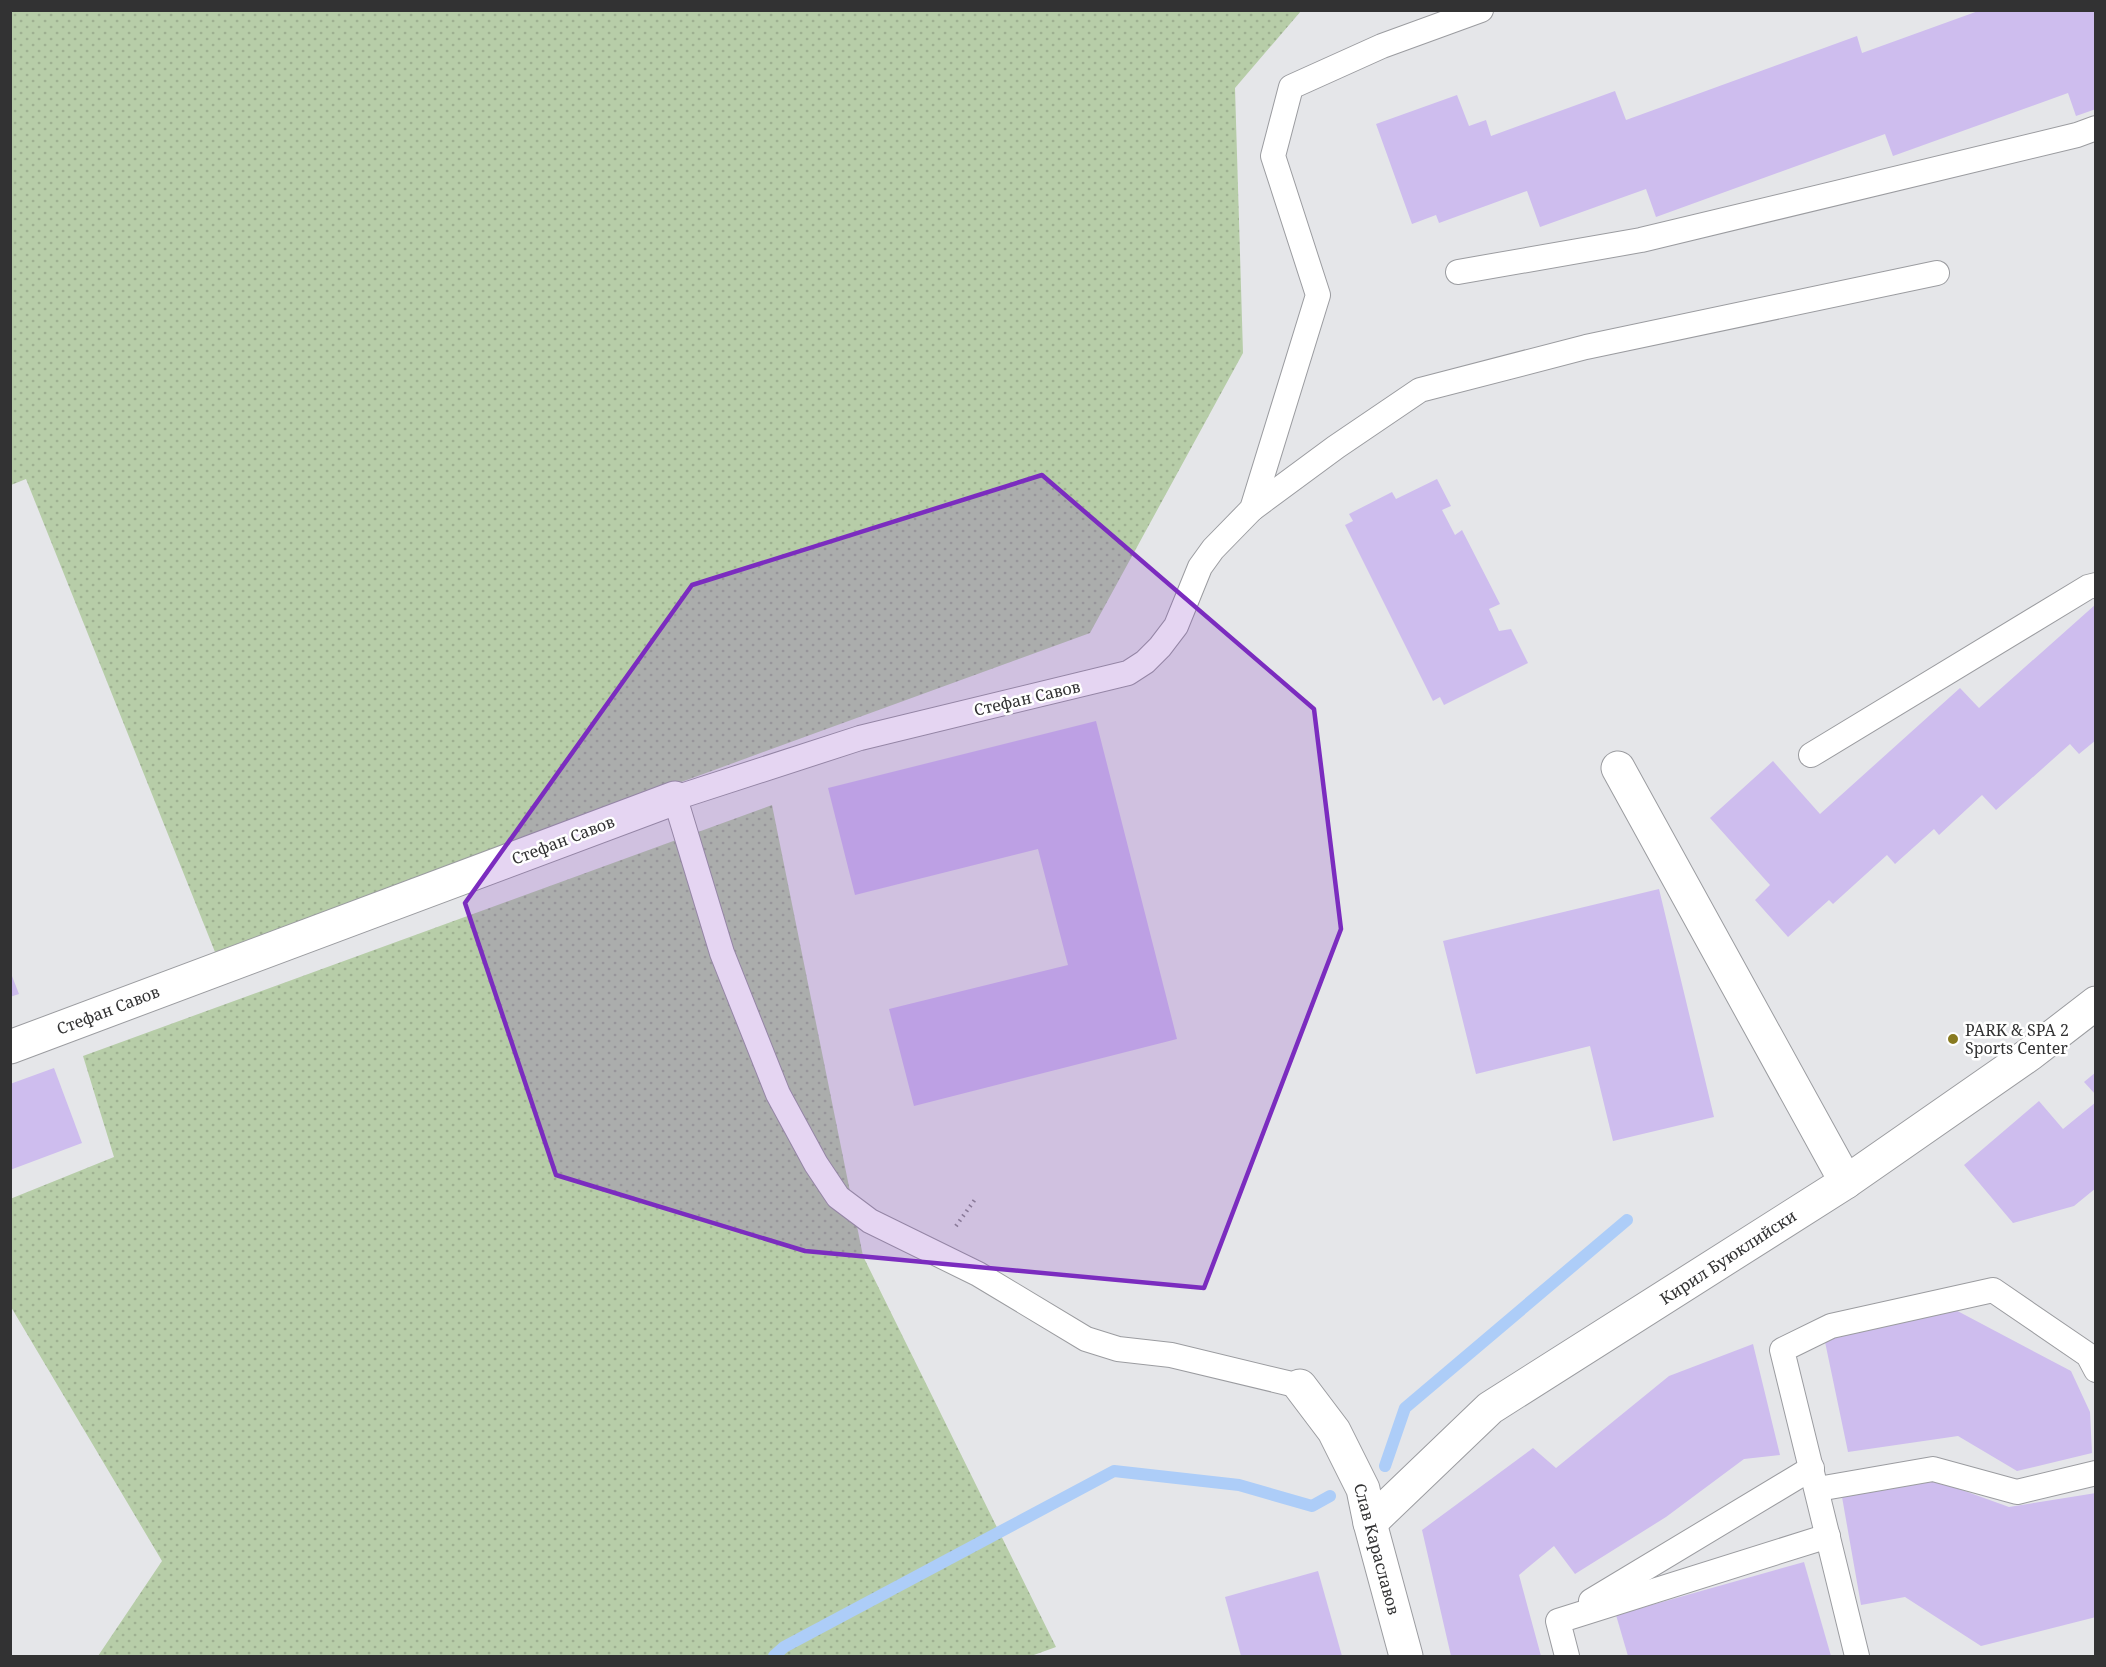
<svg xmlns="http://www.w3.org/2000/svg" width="2106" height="1667" viewBox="0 0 2106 1667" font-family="'Noto Serif',serif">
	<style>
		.grass { fill: url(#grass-dots) }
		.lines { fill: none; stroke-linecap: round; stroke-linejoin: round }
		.stream { stroke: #adcdf8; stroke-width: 12 }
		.building { fill: #cebdee }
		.service-casing { stroke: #9b9ca0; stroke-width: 26 }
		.minor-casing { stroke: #9b9ca0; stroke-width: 35 }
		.path { stroke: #8c8c8e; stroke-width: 4; stroke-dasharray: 1.5 4.5; stroke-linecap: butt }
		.service { stroke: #fff; stroke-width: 24 }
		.minor { stroke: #fff; stroke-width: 33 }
		.marked { fill: #7b2cbf; fill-opacity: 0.2; stroke: #7b2cbf; stroke-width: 4.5; stroke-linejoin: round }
		.poi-dot { fill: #887a20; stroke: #fff; stroke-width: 2 }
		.labels { text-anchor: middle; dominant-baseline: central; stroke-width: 5; stroke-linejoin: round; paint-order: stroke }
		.street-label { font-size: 16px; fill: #323233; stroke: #fff }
		.poi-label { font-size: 16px; fill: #323233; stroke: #fff; text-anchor: start }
	</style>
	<defs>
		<pattern id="grass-dots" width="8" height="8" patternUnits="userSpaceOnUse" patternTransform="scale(1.5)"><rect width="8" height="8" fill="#b7cda8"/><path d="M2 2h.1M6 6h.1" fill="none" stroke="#9eb091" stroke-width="1.8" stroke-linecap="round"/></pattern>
	</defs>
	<rect width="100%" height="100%" fill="#e5e6e9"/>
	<g class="grass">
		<polygon points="11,11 1301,11 1235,88 1243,353 1090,633 215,952 26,479 11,485"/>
		<polygon points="772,805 863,1256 1056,1647 1031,1656 98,1656 162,1561 11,1307 10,1199 114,1157 83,1056"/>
	</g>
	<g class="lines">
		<g class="stream">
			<polyline points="1385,1466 1405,1408 1627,1220"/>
			<polyline points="774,1656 784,1647 1114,1471 1239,1485 1312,1506 1330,1496"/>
		</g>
	</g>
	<g class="building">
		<polygon points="1981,10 2096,10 2096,109 2076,116 2068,93 1893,156 1885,134 1656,217 1646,189 1540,227 1527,191 1439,223 1436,215 1412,224 1376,124 1457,95 1469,126 1486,120 1491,136 1615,91 1626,120 1857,36 1862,53"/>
		<polygon points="1437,479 1451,506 1442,510 1455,535 1462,530 1500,604 1489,609 1499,631 1511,629 1528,663 1444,705 1440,697 1433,701 1345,525 1353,521 1349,514 1392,492 1396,499"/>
		<polygon points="2096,604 2096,740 2079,754 2070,744 1996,810 1982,795 1939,835 1934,829 1895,864 1887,855 1833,904 1829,900 1788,937 1755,900 1770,885 1710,818 1773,761 1820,814 1960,688 1979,708"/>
		<polygon points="1096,721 1177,1039 914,1106 889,1009 1068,965 1038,849 855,895 828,788"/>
		<polygon points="1659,889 1714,1117 1613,1141 1590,1046 1476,1074 1443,941"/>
		<polygon points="10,971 19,994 10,997"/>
		<polygon points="54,1068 82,1143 10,1170 10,1084"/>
		<polygon points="2096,1072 2096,1095 2084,1082"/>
		<polygon points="2039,1101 2063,1129 2096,1102 2096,1188 2074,1206 2013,1223 1964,1165"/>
		<polygon points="1948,1306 2071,1371 2090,1412 2092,1453 2017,1471 1958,1436 1848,1452 1824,1337"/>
		<polygon points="1753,1344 1780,1455 1744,1459 1666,1517 1575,1574 1554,1546 1519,1575 1541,1656 1451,1656 1422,1530 1533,1448 1556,1468 1669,1376"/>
		<polygon points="1937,1481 2009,1507 2096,1493 2096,1617 1981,1646 1905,1597 1861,1605 1842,1497"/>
		<polygon points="1804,1562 1831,1656 1628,1656 1616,1615"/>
		<polygon points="1318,1571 1342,1656 1241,1656 1225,1597"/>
	</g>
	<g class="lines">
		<g class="service-casing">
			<g id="service">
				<polyline points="1458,272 1641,240 2077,135 2096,128"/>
				<polyline points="1252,509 1336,447 1420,390 1586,347 1937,273"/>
				<polyline points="1811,755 2088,587 2096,585"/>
				<polyline points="1300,1386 1171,1355 1118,1349 1086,1339 978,1274 870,1221 838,1197 816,1164 778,1094 722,953 675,798 860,738 1128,673 1145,662 1160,647 1176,626 1200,567 1213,549 1252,509 1318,295 1273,156 1291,87 1382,46 1481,10"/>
				<polyline points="1818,1489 1933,1469 2017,1492 2096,1473"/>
				<polyline points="1591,1601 1812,1468"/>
				<polyline points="1567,1656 1558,1621 1828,1536"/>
				<polyline points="1857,1656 1782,1350 1831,1326 1993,1290 2088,1355 2096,1370"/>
			</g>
		</g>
		<g class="minor-casing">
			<g id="minor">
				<polyline points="1618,768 1846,1182"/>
				<polyline points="10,1047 675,798"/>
				<polyline points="1300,1386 1334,1431 1363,1489 1370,1523 1406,1656"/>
				<polyline points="1370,1523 1490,1408 1846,1182 2030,1054 2096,1003"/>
			</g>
		</g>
		<polyline class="path" points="956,1226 976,1198"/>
		<use href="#service" class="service"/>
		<use href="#minor" class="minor"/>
	</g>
	<path class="marked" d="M1042,475L1314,709L1341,929L1204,1288L805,1251L556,1175L465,903L692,585Z"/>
	<circle class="poi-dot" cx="1953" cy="1039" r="6"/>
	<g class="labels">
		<g class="street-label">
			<text transform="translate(1027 698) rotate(-13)">Стефан Савов</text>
			<text transform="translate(563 840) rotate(-21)">Стефан Савов</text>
			<text transform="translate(108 1010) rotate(-21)">Стефан Савов</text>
			<text transform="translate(1728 1257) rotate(-33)">Кирил Буюклийски</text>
			<text transform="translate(1377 1549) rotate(75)">Слав Караславов</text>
		</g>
		<g class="poi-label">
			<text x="1965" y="1030">PARK &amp; SPA 2<tspan x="1965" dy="18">Sports Center</tspan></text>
		</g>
	</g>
	<rect width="2106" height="1667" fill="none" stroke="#323233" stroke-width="24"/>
</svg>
